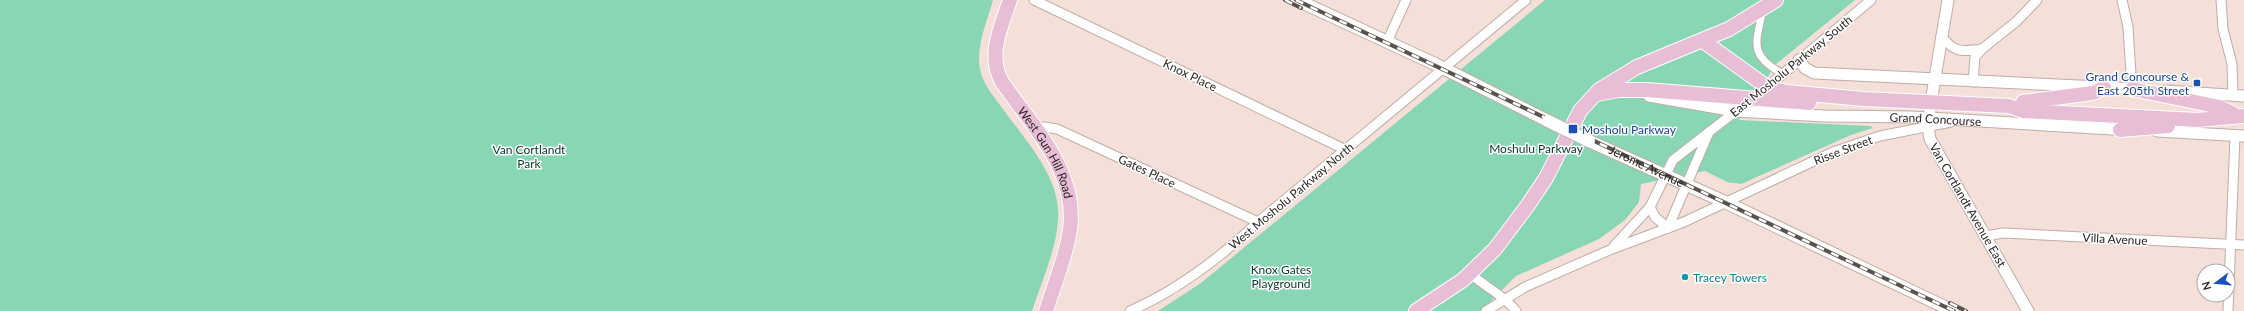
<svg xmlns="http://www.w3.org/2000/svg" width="2244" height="311" viewBox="0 0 2244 311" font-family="Lato,sans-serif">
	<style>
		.green { fill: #89d6b4 }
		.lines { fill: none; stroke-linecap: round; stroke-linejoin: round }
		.pedestrian-casing { stroke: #bfada5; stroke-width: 9 }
		.minor-casing { stroke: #bfada5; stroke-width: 11 }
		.tertiary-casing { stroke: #bfada5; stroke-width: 13 }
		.secondary-casing { stroke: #bfada5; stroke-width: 14 }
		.primary-casing { stroke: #fff; stroke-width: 16 }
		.pedestrian { stroke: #fff; stroke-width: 7 }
		.minor { stroke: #fff; stroke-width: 9 }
		.tertiary { stroke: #fff; stroke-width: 11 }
		.secondary { stroke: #fff; stroke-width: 12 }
		.primary { stroke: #e8bed7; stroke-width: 14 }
		.rail-casing { stroke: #5c524d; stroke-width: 4 }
		.rail { stroke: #fff; stroke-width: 2.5; stroke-dasharray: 8; stroke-linecap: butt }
		.secondary-bridge-casing { stroke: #bfada5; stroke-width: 14; stroke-linecap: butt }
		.secondary-bridge { stroke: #fff; stroke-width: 12 }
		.transit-dot { fill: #1a4fb4; stroke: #fff; stroke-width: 1.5 }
		.culture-dot { fill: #0f9aa8; stroke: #fff; stroke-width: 1.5 }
		.labels { text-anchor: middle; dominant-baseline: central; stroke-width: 3; stroke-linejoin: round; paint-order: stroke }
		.street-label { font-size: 12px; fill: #2d2623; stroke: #fff }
		.transit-label { font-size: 12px; fill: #164399; stroke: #fff; text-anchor: end }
		.park-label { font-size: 12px; fill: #053827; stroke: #fff }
		.culture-label { font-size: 12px; fill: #0d838f; stroke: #fff; text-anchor: start }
	</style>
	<rect width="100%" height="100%" fill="#f4e0d8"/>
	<g class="green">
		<path d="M0,0H993C988,18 979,39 979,59C979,78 989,90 1000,105C1021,135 1056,171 1058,209C1060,243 1042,279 1032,311H0Z"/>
		<polygon points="1545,0 1855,0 1776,64 1739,120 1870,126 1873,128 1851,135 1741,184 1727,182 1705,171 1641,184 1639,202 1625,220 1599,239 1516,276 1481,311 1158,311 1201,283"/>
	</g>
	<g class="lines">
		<g class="pedestrian-casing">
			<path id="pedestrian" d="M1763,9C1756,43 1748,55 1783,74"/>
		</g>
		<g class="minor-casing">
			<g id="minor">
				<polyline points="1034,0 1346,150"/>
				<polyline points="2122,0 2128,27 2132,89"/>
				<polyline points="2221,0 2223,29 2232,64 2233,95"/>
				<path d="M1941,36C1955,53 1961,52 1982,49"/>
				<polyline points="1387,42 1406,0"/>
				<polyline points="1973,82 1975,57 1982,49 2017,21 2037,0"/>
				<polyline points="1035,129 1044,127 1057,129 1258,222"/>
				<polyline points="1650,207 1655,217 1668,228"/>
				<polyline points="1668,228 1709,132"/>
				<polyline points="1986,236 2003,233 2244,245"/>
				<polyline points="1614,246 1650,207 1673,160 1767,87 1871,0"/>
				<path d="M1471,274C1486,288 1503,294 1516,311"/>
				<path d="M1130,311C1178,290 1220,258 1258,222L1526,0"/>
				<polyline points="1486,311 1525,287 1612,249 1684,222 1833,152 1880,136 1951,122"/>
				<polyline points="2228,311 2235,136"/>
			</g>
		</g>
		<g class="tertiary-casing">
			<g id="tertiary">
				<polyline points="1948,0 1931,102 1928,126 1930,139 2028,311"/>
				<polyline points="1799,60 1805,68 1814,73 2140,89"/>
				<polyline points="2166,91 2244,96"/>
				<path id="s1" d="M1649,96L1735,111L1825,116L1912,117L2128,130"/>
				<polyline points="2157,131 2244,136"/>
			</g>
		</g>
		<g class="secondary-casing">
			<g id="secondary">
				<polyline points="1297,0 1435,64 1548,121"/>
				<polyline points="1589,141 1725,202 1953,311"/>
			</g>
		</g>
		<g class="primary-casing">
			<g id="primary">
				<path id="s2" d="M1010,0C1001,27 987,55 1002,82C1033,127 1078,171 1070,230C1066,257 1054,285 1046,311"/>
				<polyline points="1703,41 1767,87 1786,92 1864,99 2009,106 2023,111 2197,120 2244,116"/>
				<polyline points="2132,89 2220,107 2235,115"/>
				<polyline points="1597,94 1619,90 1647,90 1809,103"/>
				<polyline points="2023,102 2093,93 2104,88"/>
				<polyline points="2120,130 2168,126"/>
				<polyline points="1416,311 1463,280 1495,249 1528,205 1546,178 1580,111 1599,90 1637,67 1729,29 1776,0"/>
			</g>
		</g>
		<use href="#pedestrian" class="pedestrian"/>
		<use href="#minor" class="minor"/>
		<use href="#tertiary" class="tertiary"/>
		<use href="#secondary" class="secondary"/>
		<use href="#primary" class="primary"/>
		<g class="rail-casing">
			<g id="rail">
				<polyline points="1285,0 1301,8"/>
				<path id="s3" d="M1296,0L1954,311"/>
				<polyline points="1950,303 1966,311"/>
			</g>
		</g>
		<use href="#rail" class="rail"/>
		<g class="secondary-bridge-casing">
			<polyline id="secondary-bridge" points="1548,121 1589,141"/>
		</g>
		<use href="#secondary-bridge" class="secondary-bridge"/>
	</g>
	<g class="transit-dot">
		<rect x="2193" y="79" width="8" height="8" rx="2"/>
		<rect x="1568" y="124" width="10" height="10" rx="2"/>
	</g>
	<circle class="culture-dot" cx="1685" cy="277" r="4"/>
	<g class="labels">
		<g class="street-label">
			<text transform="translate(1791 66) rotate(-39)">East Mosholu Parkway South</text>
			<text transform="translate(1190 75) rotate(26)">Knox Place</text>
			<text stroke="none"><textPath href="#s1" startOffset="288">Grand Concourse</textPath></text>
			<text transform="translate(1843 150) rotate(-21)">Risse Street</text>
			<text stroke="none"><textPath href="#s2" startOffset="169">West Gun Hill Road</textPath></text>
			<text stroke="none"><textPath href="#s3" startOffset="388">Jerome Avenue</textPath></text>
			<text transform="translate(1147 171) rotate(25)">Gates Place</text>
			<text transform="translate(1291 196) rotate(-40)">West Mosholu Parkway North</text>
			<text transform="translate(1968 205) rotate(60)">Van Cortlandt Avenue East</text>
			<text transform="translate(2115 239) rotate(3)">Villa Avenue</text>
		</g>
		<g class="transit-label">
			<text x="2189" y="76">Grand Concourse &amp;<tspan x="2189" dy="14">East 205th Street</tspan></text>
			<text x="1582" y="129" text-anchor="start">Mosholu Parkway</text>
		</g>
		<g class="park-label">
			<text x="1536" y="148">Moshulu Parkway</text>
			<text x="529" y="149">Van Cortlandt<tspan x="529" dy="14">Park</tspan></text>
			<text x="1281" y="269">Knox Gates<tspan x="1281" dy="14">Playground</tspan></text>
		</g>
		<g class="culture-label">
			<text x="1693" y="277">Tracey Towers</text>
		</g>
	</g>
	<g transform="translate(2216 283) rotate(254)"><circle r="19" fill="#ffffff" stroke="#aba8a7"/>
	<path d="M0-3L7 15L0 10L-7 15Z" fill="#1d50bd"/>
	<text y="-6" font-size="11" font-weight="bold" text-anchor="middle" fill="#2d2623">N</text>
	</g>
</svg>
